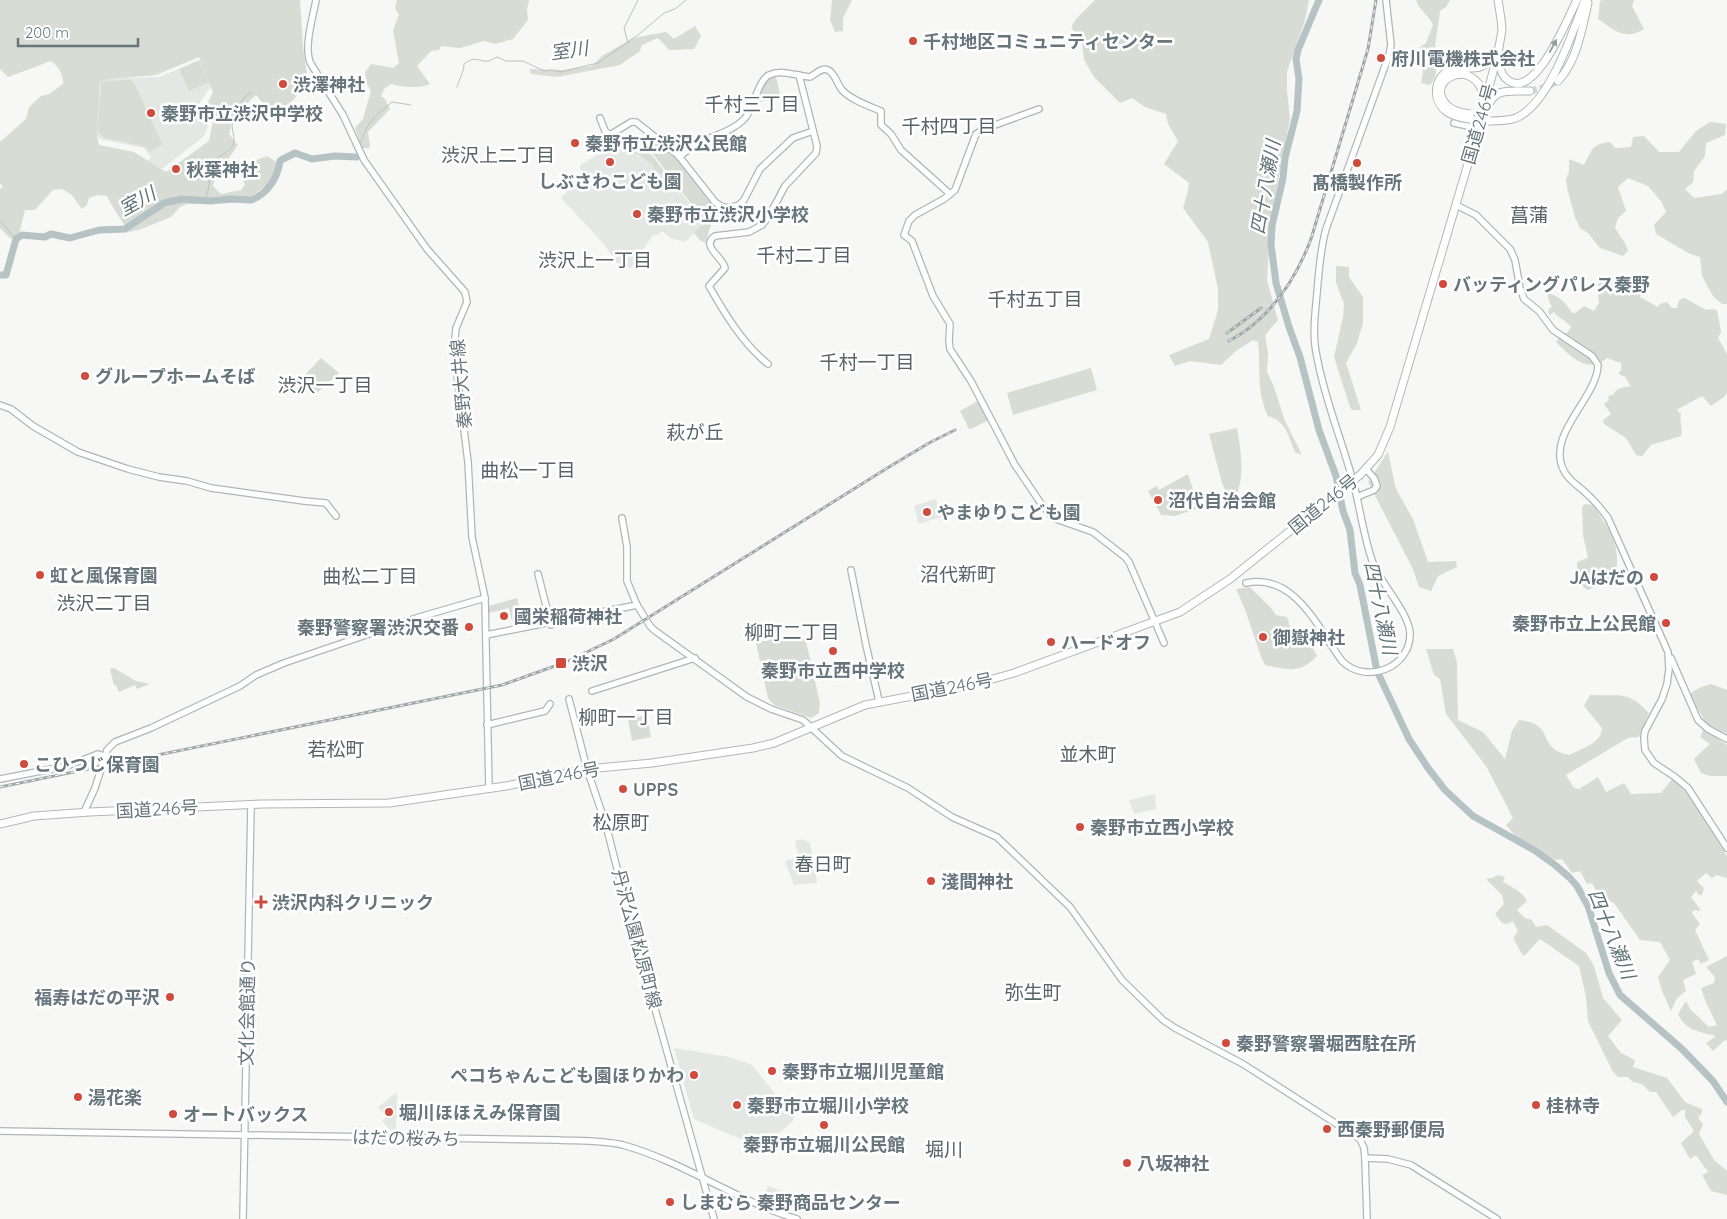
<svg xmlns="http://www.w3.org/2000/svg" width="1727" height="1219" viewBox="0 0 1727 1219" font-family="Quicksand,'Noto Sans JP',sans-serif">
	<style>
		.built { fill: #e5e7e5 }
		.green { fill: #d8dcd4; fill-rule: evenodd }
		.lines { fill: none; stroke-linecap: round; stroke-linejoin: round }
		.stream { stroke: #b6c3c5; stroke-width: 1 }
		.river { stroke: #b6c3c5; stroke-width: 7 }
		.highway-tunnel { stroke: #d3d7d7; stroke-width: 7; stroke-dasharray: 7 3.5; stroke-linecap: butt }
		.secondary-casing { stroke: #afb6b9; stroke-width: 8 }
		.highway-casing { stroke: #b3b7b9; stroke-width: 9 }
		.secondary { stroke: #fff; stroke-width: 5.5 }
		.highway { stroke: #fff; stroke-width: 7 }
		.rail-casing { stroke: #9fa7aa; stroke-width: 3 }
		.rail { stroke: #fff; stroke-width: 1; stroke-dasharray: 4; stroke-linecap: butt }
		.highway-bridge-casing { stroke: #b3b7b9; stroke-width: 9; stroke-linecap: butt }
		.highway-bridge { stroke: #fff; stroke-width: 7 }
		.oneway { fill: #949fa3 }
		.poi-dot { fill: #d04b3c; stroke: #fff; stroke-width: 2 }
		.labels { text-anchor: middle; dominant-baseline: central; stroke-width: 5; stroke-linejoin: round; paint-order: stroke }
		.poi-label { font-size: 18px; font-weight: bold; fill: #66767c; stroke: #fff; text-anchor: start }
		.street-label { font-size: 18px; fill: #66767c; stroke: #fff }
		.water-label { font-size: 19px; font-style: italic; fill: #607478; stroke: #fff }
		.neighbourhood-label { font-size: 19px; fill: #576368; stroke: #fff }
	</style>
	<rect width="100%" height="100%" fill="#f7f7f5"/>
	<g class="built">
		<polygon points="201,60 211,86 197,107 205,110 208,117 207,130 203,137 163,168 156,169 148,162 151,157 144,148 100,139 97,135 95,120 101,89 99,79 159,77"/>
		<polygon points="624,138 639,157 648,150 705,223 685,242 670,238 662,231 658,235 653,235 631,268 616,262 603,243 561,198 583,174 579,166"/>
		<polygon points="936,499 941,517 919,524 914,506"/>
		<polygon points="1155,794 1156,809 1134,814 1129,800"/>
		<polygon points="802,839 810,843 817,881 816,883 794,885 785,861 799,858 795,841"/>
		<polygon points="674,1048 729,1057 752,1065 794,1117 793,1121 762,1148 694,1119"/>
		<polygon points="397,1092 396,1130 390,1130 382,1121 386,1117 378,1107"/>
		<polygon points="768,1186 810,1201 808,1215 763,1198"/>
	</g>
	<g class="green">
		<path d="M0,0H300L303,47L307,74L302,88L295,98L288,105L271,113L256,95L233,117L229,134L238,145L229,158L218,169L213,186L221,194L241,190L245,185L241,176L243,165L267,156L278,163L270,182L252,196L247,198L221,197L200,204H187L180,207L171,217L139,230L129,232C122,220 113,209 107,196L98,195L89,198L87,205L82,209L72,195L62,189L53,190L35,210H25L19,234L11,239L0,228V189L3,187L0,183V142L26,119L29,107L41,96L49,94L63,84C63,74 59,67 51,61L8,77L0,69ZM199,57L213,92L207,104L213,121L209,141L166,172L134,152L99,145L97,136L100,80L156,75Z"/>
		<path d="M397,0H529L527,9L528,20L513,39L495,44L484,41L460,48L441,46L439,50L431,51L417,66L430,84C417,89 404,87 391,84L384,89L381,96L385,99L390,109L368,132L370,145L369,148H362L355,128L363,119L371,91L367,84L365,72L371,64L393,68L399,63L393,30L399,15L395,8Z"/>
		<polygon points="832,0 852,0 843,18 843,31 835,32 830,20"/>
		<path d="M1095,0H1309L1305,20L1287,72V90L1290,119L1271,218L1267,280L1278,320L1265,335L1268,353L1267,372L1273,384L1285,421L1302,455L1295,452C1288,436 1286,421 1268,416C1256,391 1261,369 1258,342L1253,340L1236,351L1221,365L1190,361L1175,366L1169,355L1209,339L1218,310V289L1208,242L1183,208L1188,191L1189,183L1164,164L1178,141L1168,124L1166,114L1145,107L1132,98L1120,103L1094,77L1084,60L1082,41L1071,27L1076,19Z"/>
		<path d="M1416,0H1450L1446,7L1440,11C1439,23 1436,35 1435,47C1434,60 1441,74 1430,85L1421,83L1423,72L1420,47L1426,43L1433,25C1429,15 1419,11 1416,0Z"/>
		<path d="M1603,0H1634L1632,6L1644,29C1625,41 1614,30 1598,19L1600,1Z"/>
		<polygon points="695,26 701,36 694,49 669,50 658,38 642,45 640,51 620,65 557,77 531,74 529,69 564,70 592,66 602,56 633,38 666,32 674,39"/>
		<polygon points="199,60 209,82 189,91 179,69"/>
		<polygon points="774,76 776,77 781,97 756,103 767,80"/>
		<polygon points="131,80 135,85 162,144 151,152 143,146 104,138 98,131 101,81"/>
		<path d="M1710,122L1726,124L1725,135L1706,143L1705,156L1694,171L1693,182L1685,189L1694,198L1722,194L1727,189V304H1722L1713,296L1702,276L1700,257L1690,254L1656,234L1654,225L1666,212L1661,201L1648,186L1628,178L1618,187L1626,211L1618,218L1615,228L1625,243L1628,251L1623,256L1600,248L1588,233L1580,228L1575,217L1567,188L1566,179L1569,172V159L1584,165C1593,149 1590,145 1610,142L1615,148L1631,147L1633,137L1644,136L1659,152H1679L1696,131Z"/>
		<path d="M650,136L676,157L725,211C711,214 709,232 706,243L701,241L694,233L705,222L643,141Z"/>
		<polygon points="643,147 653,157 669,179 656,171 651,163 648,163 647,160 635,153 635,151"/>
		<polygon points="1336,266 1349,267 1349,277 1363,297 1363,323 1357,343 1346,363 1361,410 1352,410 1350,407 1334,357 1343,317 1344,304 1336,283"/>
		<path d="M1631,276L1639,281L1644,289L1640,297L1658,307L1660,304L1667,302L1672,308H1677L1679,300L1685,298L1706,310L1713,309L1717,310L1721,332L1718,338L1727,354V393L1724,397L1711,406L1702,396L1680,408L1677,410L1681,414C1679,421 1683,428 1681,436L1651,445L1642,456L1636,455L1626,438L1604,424L1603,420L1611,414L1604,404L1609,400L1608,396L1613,395C1618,386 1624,388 1631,386L1625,377L1618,374L1621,370V363L1607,358C1588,375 1570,356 1556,342L1563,333H1567L1571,327C1566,320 1559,319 1554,312L1550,315L1548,312L1549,309L1552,307L1549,301L1547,293C1559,296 1566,302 1572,313H1575L1584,306L1594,311L1599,303C1599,295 1595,287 1601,280L1607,281L1613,277L1625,281Z"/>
		<polygon points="321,358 339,373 317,393 301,379"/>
		<polygon points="1091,368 1097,390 1013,415 1007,393"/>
		<polygon points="978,401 989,420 971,429 969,429 960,411"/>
		<path d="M1237,428C1241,453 1246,477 1234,501L1229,499L1222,483L1209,434Z"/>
		<polygon points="1388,452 1396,489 1413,519 1428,562 1456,561 1457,567 1438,576 1431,591 1419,587 1412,567 1368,482"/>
		<polygon points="1188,474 1199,508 1175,516 1161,515 1148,491 1156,486 1159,490"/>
		<path d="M1585,504L1593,505C1611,532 1622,546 1615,580L1587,590L1577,581V562L1588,558L1583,535L1582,507Z"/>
		<path d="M1250,587L1271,608L1276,615L1287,617L1296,646L1310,642L1317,656C1300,674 1288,670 1265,665L1262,659L1244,607L1236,589Z"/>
		<polygon points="517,598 522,618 512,621 509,608 489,613 489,606"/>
		<polygon points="786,635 787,638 798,635 806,641 820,703 819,713 811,718 774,705 768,698 756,643"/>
		<path d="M1426,649H1453L1457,662L1458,720L1483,732L1505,759L1512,731L1519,720C1552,724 1539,739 1557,751C1561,753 1565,754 1569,755C1581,749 1602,743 1602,728L1584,706L1590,695C1619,697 1627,689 1649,713L1639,737L1628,738L1566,775L1574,788L1579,789L1598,777L1606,792L1624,783L1631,794L1661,793L1672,779L1689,795L1727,856V878L1717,875L1712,878L1706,873L1697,881L1704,888L1702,895H1699L1696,891L1691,897L1700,909V911L1694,910L1692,913L1700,924L1695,930L1709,960L1701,964L1698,959L1692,962L1696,974L1683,980L1686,991L1677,998L1671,1011L1662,991L1658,977L1670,960L1660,942L1640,940L1614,903L1599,896L1592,883L1587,884L1580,871L1572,873L1562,859L1556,860L1550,859L1541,851L1518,839L1506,825L1513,818L1486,766L1446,714L1440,679L1434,675Z"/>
		<polygon points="114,668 136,681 150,684 137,689 135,685 119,692 116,685 114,685 110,669"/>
		<polygon points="1711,684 1727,690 1727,734 1722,731 1718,739 1727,745 1727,776 1710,776 1701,773 1694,759 1710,744 1700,737 1706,724 1701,714 1691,699 1691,693 1699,688"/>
		<polygon points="647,715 651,737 632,741 628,719"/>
		<polygon points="1498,875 1505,877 1503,882 1517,890 1524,896 1527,901 1517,910 1525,918 1532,920 1536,927 1547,925 1586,953 1594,966 1603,998 1622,1020 1608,1036 1621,1053 1635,1060 1633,1067 1667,1078 1685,1102 1702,1109 1702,1113 1698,1118 1703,1124 1699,1134 1714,1160 1727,1171 1727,1195 1711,1191 1702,1175 1708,1172 1696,1155 1690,1159 1681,1143 1694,1131 1685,1117 1685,1110 1682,1110 1673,1117 1656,1092 1650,1092 1642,1084 1633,1082 1628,1077 1618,1077 1613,1072 1588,1021 1586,997 1579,966 1540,939 1524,956 1520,951 1513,938 1518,931 1513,921 1507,924 1502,923 1495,914 1504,904 1502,895 1486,879 1492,878"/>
		<path d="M1727,956V1041L1725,1040L1713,1051L1706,1043L1716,1036C1699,1032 1685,1030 1678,1014L1686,1001L1690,1009L1709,1027L1717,1025L1705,1000L1701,988L1714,983L1715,977L1706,967Z"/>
	</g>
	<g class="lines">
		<g class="stream">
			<polyline points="628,43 624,28 638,0"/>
			<path d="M457,87C459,79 464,72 464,64C476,55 478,62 489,61C492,60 494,58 497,57L506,61H523L544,71L552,70L560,72L598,63L638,35L664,13L675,9L686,0"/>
			<path d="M361,142C368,120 376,116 392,102L411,105"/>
			<path d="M204,200C211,189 208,178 212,166C216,153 233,155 234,140C234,135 232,130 232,125L241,111L242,100L251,92"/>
			<polyline points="0,221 16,239"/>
		</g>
		<g class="river">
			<polyline points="1319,0 1298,50 1296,59 1299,79 1297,111 1285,158 1283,178 1272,226 1271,244 1276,283 1289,327 1300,357 1319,430 1336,476 1343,511 1350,530 1355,573 1360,585 1377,671 1409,739 1428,768 1445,790 1473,816 1534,850 1555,865 1569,877 1577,886 1588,906 1609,973 1620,995 1682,1049 1713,1081 1727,1102"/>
			<path d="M0,275H6L16,239L22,235L45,237L51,234L70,238L99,230L125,229L164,203L182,199L210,201L232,199L251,200C267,194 278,178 280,161L283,159L295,153L312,159L335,156L356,157"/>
		</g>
		<polyline class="highway-tunnel" points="1530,91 1543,88 1558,81"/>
		<g class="secondary-casing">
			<g id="secondary">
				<path d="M316,0C313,17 303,49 311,64L343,115L364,160L427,249L465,292L467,302L456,328L454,350L468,462L472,537L485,598L489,789"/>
				<polyline points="1039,109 984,129 976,134 955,190 944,199 915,215 909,221 904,235 912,241 933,296 950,324 949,340 950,349 971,381 1015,465 1040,502 1053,518 1093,532 1125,557 1129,562 1164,643"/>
				<polyline points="600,118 605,131 610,135 631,122 636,122 678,155 715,202 721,206 728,208 739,205 744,200 760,169 793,138 813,131"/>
				<polyline points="1454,123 1478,128"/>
				<path d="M679,157C685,152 691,147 698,144C713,135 734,131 745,118C754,108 758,80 769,75C782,69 797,76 810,77C816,74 821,67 828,70C835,73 837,84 842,90C851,100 869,106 881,111V125L891,134L901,150L950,194"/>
				<path d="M1456,205L1476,215L1510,249L1515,260L1520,288L1524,299L1539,311L1553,330L1592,356L1598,365C1597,399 1545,434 1564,471C1569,481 1580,487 1588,495C1596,502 1602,510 1608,518L1668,652L1669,669L1667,684L1662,699L1645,731L1644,737L1645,750L1654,763L1675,777L1688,788L1727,848"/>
				<path d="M768,364C743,344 725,314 709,286L725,268C723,257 700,246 715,236L749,232L762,225L769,216L785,186L816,153L817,146L799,75"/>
				<polyline points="0,405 11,409 33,426 78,452 128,469 159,477 187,481 211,488 304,501 326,503 336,516"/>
				<polyline points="1357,497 1374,490 1377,486 1374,478 1366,469"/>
				<polyline points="622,518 627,547 627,581 637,605 650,626 654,630 747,697 771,709 803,720 842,756 908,788 952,817 997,837 1070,907 1122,980 1163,1020 1175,1028 1243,1064 1360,1139 1364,1148 1365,1158 1367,1219"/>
				<polyline points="851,570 866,645 879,701"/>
				<polyline points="538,574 551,625"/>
				<path d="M1246,583C1296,573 1318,629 1342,661C1366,685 1411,668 1410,633C1409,613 1381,584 1373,563C1363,536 1360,505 1352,478C1341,438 1324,397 1317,357C1312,336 1315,315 1317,293C1319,271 1320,250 1326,229L1389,55L1391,45L1386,0"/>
				<polyline points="486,635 637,605"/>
				<polyline points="1671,658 1698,720 1708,729 1727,739"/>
				<polyline points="592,691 695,658"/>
				<polyline points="569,699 587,769 606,825 630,920 714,1219"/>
				<polyline points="487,725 545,711 550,704"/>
				<polyline points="0,779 67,766 98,754 104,756"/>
				<polyline points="84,812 95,788 107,750 115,742 151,728 240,686 256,675 284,663 416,618 485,598"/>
				<path d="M0,1131L558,1140C579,1141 602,1140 623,1145C684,1162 737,1201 797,1219"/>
				<polyline points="1365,1158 1388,1159 1411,1165 1497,1219"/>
				<polyline points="243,1219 251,805"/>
			</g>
		</g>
		<g class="highway-casing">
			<g id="highway">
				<path d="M1501,57C1499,67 1500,75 1509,81C1536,99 1568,17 1577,0"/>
				<path d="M1469,68C1483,69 1490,63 1495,51"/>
				<path d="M1467,75C1480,81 1483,89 1483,102"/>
				<path d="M1558,81C1577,61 1582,29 1588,3"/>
				<path d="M1487,109C1494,86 1511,92 1530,91"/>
				<path d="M1489,121C1498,121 1507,121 1516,118C1550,103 1572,33 1585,0"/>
				<polyline points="1360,475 1378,455 1390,427 1473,147 1498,53 1502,30 1501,19 1498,0"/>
				<polyline points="0,824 34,816 90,812 262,804 389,803 506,786 587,769 652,763 753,748 774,743 865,705 975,684 1014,673 1180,612 1230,579 1331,498"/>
			</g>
		</g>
		<use href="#secondary" class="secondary"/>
		<use href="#highway" class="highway"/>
		<g class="rail-casing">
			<g id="rail">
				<polyline points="1227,333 1261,308"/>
				<path d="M1229,341C1270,319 1295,281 1311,239L1368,49L1376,0"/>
				<polyline points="0,787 502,685 566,662 614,639 889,467 929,443 955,430"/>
			</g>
		</g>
		<use href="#rail" class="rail"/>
		<g class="highway-bridge-casing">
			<g id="highway-bridge">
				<path d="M1469,68C1463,68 1456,68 1450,70C1433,78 1432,101 1447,112C1459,119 1475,120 1489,121"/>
				<path d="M1467,75C1450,71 1432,86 1445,103C1450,110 1462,113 1470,114"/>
				<polyline points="1331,498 1360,475"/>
			</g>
		</g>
		<use href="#highway-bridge" class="highway-bridge"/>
	</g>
	<defs><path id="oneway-solid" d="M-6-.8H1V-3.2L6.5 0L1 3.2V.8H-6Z" transform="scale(1.25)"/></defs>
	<use class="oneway" href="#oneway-solid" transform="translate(1553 46) rotate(-62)"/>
	<g class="poi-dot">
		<circle cx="913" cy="41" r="5"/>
		<circle cx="1381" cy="58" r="5"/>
		<circle cx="283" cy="84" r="5"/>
		<circle cx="151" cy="113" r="5"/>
		<circle cx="575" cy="143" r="5"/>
		<circle cx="610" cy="162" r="5"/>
		<circle cx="1357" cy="163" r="5"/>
		<circle cx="176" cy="169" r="5"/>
		<circle cx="637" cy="214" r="5"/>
		<circle cx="1443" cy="284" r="5"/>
		<circle cx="85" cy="376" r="5"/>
		<circle cx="1158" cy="500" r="5"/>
		<circle cx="927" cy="512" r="5"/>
		<circle cx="40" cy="575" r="5"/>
		<circle cx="1654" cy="577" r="5"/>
		<circle cx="504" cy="616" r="5"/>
		<circle cx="1666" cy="623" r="5"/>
		<circle cx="469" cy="627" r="5"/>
		<circle cx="1263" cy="637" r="5"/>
		<circle cx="1051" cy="642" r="5"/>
		<circle cx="833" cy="651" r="5"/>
		<rect x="555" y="657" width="12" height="12" rx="2.5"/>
		<circle cx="24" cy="764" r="5"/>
		<circle cx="623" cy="789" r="5"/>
		<circle cx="1080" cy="827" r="5"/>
		<circle cx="931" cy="881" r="5"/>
		<path d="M258.5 894.5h5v5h5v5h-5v5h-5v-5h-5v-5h5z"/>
		<circle cx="170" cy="997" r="5"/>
		<circle cx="1226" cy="1043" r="5"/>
		<circle cx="772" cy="1071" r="5"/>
		<circle cx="694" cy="1075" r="5"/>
		<circle cx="78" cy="1097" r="5"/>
		<circle cx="737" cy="1105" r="5"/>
		<circle cx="1536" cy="1105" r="5"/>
		<circle cx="389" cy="1112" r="5"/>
		<circle cx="173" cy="1114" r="5"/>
		<circle cx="824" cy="1125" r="5"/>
		<circle cx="1327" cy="1129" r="5"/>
		<circle cx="1127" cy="1163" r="5"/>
		<circle cx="670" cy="1202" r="5"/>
	</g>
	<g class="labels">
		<g class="poi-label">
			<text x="923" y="41">千村地区コミュニティセンター</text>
			<text x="1391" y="58">府川電機株式会社</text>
			<text x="293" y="84">渋澤神社</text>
			<text x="161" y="113">秦野市立渋沢中学校</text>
			<text x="585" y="143">秦野市立渋沢公民館</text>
			<text x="186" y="169">秋葉神社</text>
			<text x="610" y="181" text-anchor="middle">しぶさわこども園</text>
			<text x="1357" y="182" text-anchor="middle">髙橋製作所</text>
			<text x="647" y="214">秦野市立渋沢小学校</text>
			<text x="1453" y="284">バッティングパレス秦野</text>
			<text x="95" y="376">グループホームそば</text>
			<text x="1168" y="500">沼代自治会館</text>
			<text x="937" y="512">やまゆりこども園</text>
			<text x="50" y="575">虹と風保育園</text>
			<text x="1644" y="577" text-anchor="end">JAはだの</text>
			<text x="514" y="616">國栄稲荷神社</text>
			<text x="1656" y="623" text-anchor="end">秦野市立上公民館</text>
			<text x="459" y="627" text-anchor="end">秦野警察署渋沢交番</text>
			<text x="1273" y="637">御嶽神社</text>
			<text x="1061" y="642">ハードオフ</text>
			<text x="572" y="663">渋沢</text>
			<text x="833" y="670" text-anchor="middle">秦野市立西中学校</text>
			<text x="34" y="764">こひつじ保育園</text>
			<text x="633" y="789">UPPS</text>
			<text x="1090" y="827">秦野市立西小学校</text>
			<text x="941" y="881">淺間神社</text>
			<text x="272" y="902">渋沢内科クリニック</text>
			<text x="160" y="997" text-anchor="end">福寿はだの平沢</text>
			<text x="1236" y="1043">秦野警察署堀西駐在所</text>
			<text x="782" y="1071">秦野市立堀川児童館</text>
			<text x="684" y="1075" text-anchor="end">ペコちゃんこども園ほりかわ</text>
			<text x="88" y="1097">湯花楽</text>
			<text x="747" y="1105">秦野市立堀川小学校</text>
			<text x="1546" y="1105">桂林寺</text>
			<text x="399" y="1112">堀川ほほえみ保育園</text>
			<text x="183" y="1114">オートバックス</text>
			<text x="1337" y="1129">西秦野郵便局</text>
			<text x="824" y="1144" text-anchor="middle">秦野市立堀川公民館</text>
			<text x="1137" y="1163">八坂神社</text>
			<text x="680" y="1202">しまむら 秦野商品センター</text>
		</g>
		<g class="street-label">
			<text transform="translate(1479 124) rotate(-74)">国道246号</text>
			<text transform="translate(461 384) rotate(-95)">秦野大井線</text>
			<text transform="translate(1323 504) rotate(-39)">国道246号</text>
			<text transform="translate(952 687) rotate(-11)">国道246号</text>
			<text transform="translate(559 776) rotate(-11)">国道246号</text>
			<text transform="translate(157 809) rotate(-3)">国道246号</text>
			<text transform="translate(637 939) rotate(75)">丹沢公園松原町線</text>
			<text transform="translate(247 1012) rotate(-89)">文化会館通り</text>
			<text transform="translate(406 1138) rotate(1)">はだの桜みち</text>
		</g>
		<g class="water-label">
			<text transform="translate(569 50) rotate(-8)">室川</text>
			<text transform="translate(1265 187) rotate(-80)">四十八瀬川</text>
			<text transform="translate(137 201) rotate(-29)">室川</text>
			<text transform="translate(1381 608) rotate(78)">四十八瀬川</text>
			<text transform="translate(1612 934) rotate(68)">四十八瀬川</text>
		</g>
		<g class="neighbourhood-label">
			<text x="752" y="104">千村三丁目</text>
			<text x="949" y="126">千村四丁目</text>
			<text x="498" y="155">渋沢上二丁目</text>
			<text x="1529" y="215">菖蒲</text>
			<text x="804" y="255">千村二丁目</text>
			<text x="595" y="260">渋沢上一丁目</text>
			<text x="1035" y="299">千村五丁目</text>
			<text x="867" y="362">千村一丁目</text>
			<text x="325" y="385">渋沢一丁目</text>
			<text x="695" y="432">萩が丘</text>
			<text x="528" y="470">曲松一丁目</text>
			<text x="958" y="574">沼代新町</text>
			<text x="370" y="576">曲松二丁目</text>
			<text x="104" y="603">渋沢二丁目</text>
			<text x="792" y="632">柳町二丁目</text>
			<text x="626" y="717">柳町一丁目</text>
			<text x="336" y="749">若松町</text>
			<text x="1088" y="754">並木町</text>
			<text x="621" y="822">松原町</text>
			<text x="823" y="864">春日町</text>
			<text x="1033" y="992">弥生町</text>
			<text x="944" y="1149">堀川</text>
		</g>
	</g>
	<path d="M18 38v8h120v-8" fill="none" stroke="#66767c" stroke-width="2.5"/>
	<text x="25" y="38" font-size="15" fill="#66767c" stroke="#ffffff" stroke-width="4" paint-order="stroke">200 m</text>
</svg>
